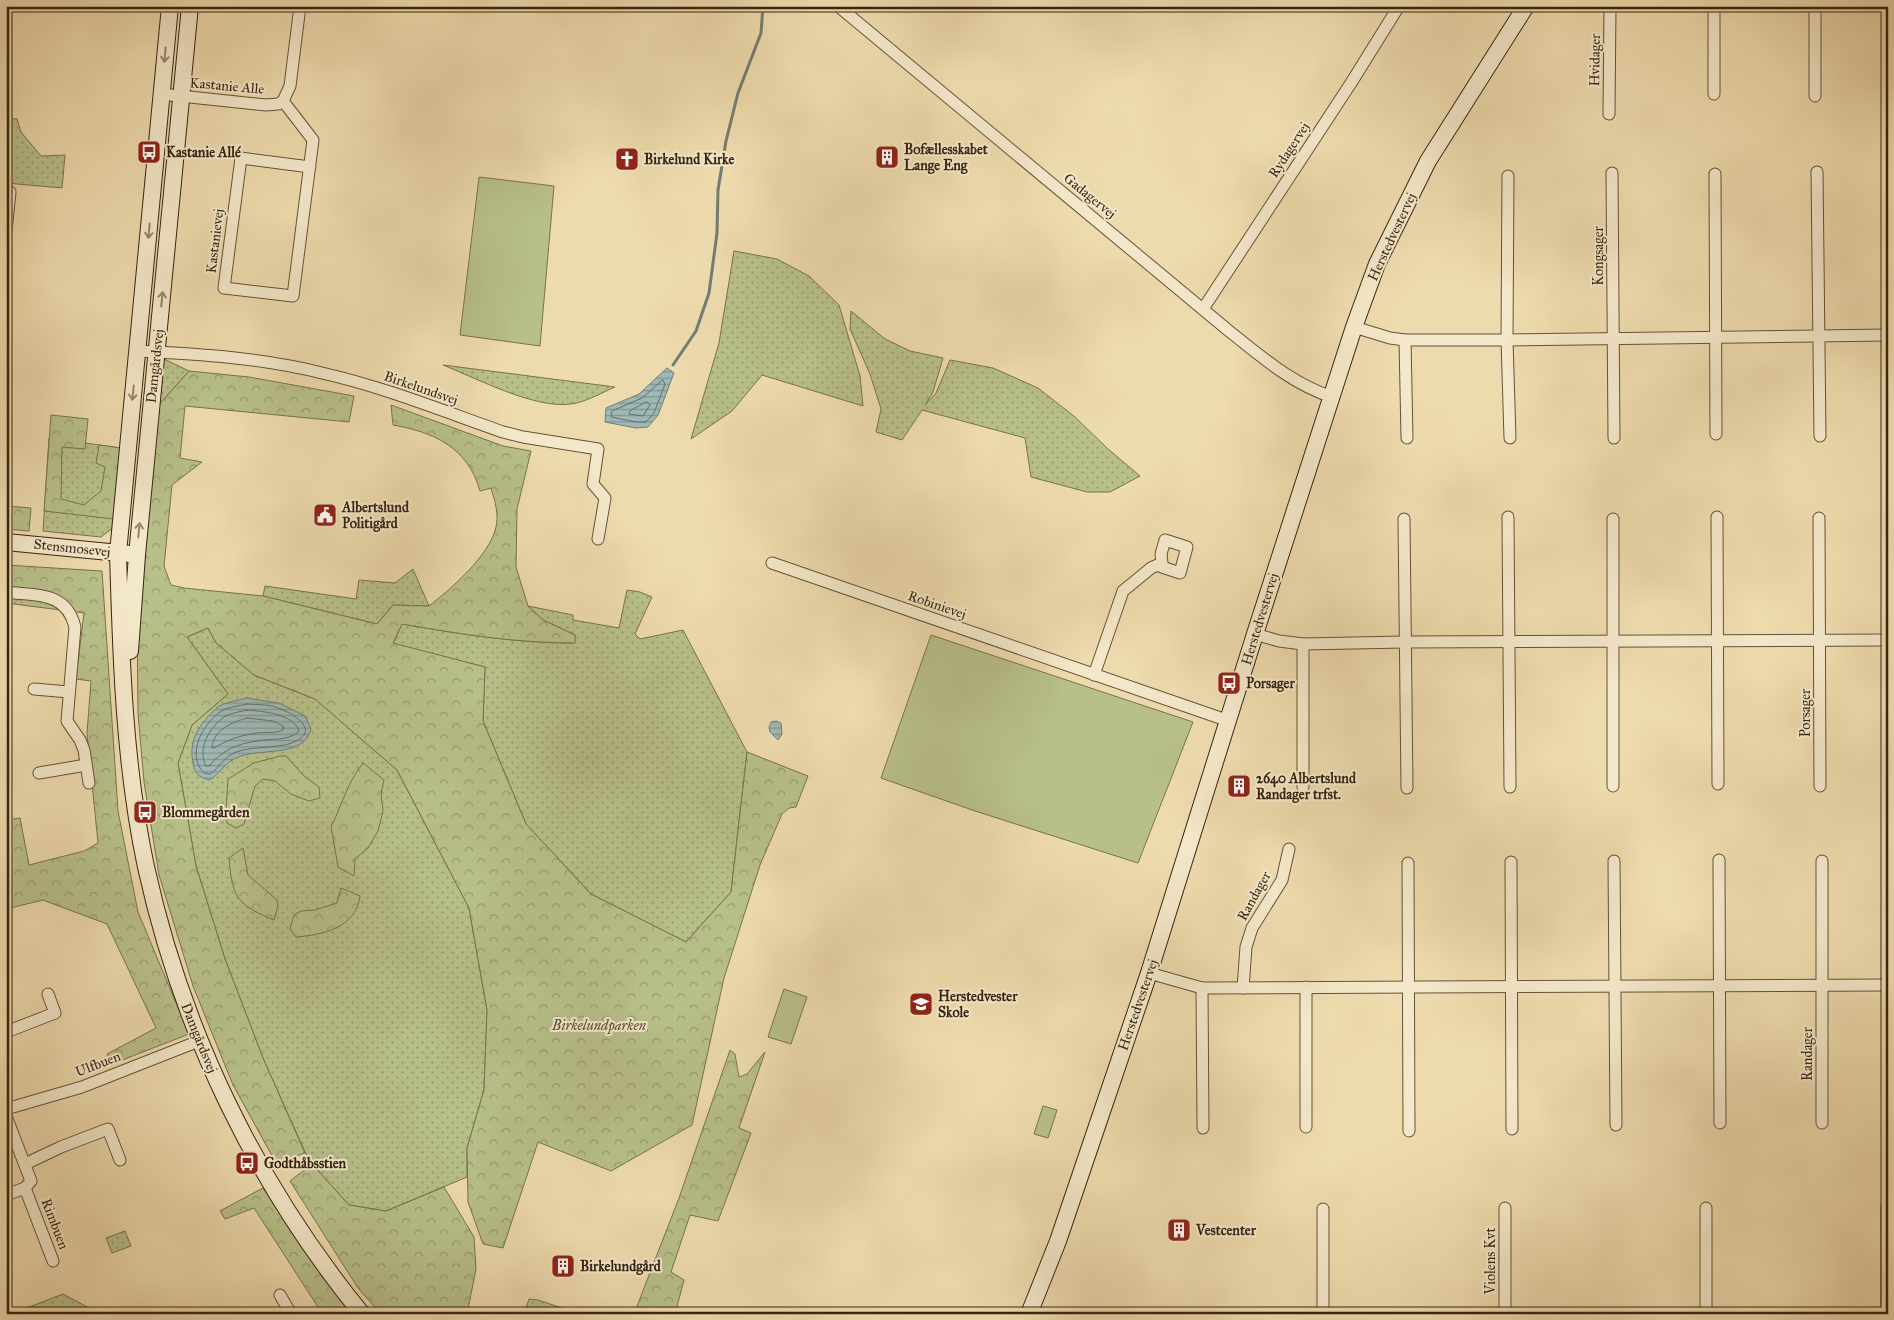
<svg xmlns="http://www.w3.org/2000/svg" width="1894" height="1320" viewBox="0 0 1894 1320" font-family="'IM FELL Great Primer',serif">
	<style>
		.grass { fill: url(#grass-dots); stroke: #77724e }
		.forest { fill: url(#forest-crowns); stroke: #77724e }
		.pitch { fill: #b8c08a; stroke: #77724e }
		.water { fill: url(#water-rules); stroke: #747d73 }
		.lines { fill: none; stroke-linecap: round; stroke-linejoin: round }
		.shore { stroke: #6a6e63; stroke-width: 1 }
		.stream { stroke: #747d73; stroke-width: 3 }
		.street-casing { stroke: #645238; stroke-width: 13 }
		.secondary-casing { stroke: #362411; stroke-width: 18 }
		.street { stroke: #f4e8ca; stroke-width: 11 }
		.secondary { stroke: #f4e8ca; stroke-width: 16 }
		.oneway { stroke: #95866e }
		.labels { text-anchor: middle; dominant-baseline: central; stroke-width: 4; stroke-linejoin: round; paint-order: stroke }
		.street-label { font-size: 14px; fill: #362411; stroke: #f4e8ca }
		.poi-label { font-size: 14px; font-weight: bold; fill: #362411; stroke: #f4e8ca; text-anchor: start }
		.park-label { font-size: 14px; font-style: italic; fill: #564b2f; stroke: #f4e8ca }
	</style>
	<defs>
		<pattern id="grass-dots" width="8" height="8" patternUnits="userSpaceOnUse" patternTransform="scale(1.25)"><rect width="8" height="8" fill="#b8c08a"/><path d="M2 2h.1M6 6h.1" fill="none" stroke="#969c6f" stroke-width="1.8" stroke-linecap="round"/></pattern>
		<pattern id="forest-crowns" width="20" height="18" patternUnits="userSpaceOnUse" patternTransform="scale(1.25)"><rect width="20" height="18" fill="#b8c08a"/><path d="M2 6a3 3 0 1 1 6 0M12 15a3 3 0 1 1 6 0" fill="none" stroke="#969c6f"/></pattern>
		<pattern id="water-rules" width="6" height="5" patternUnits="userSpaceOnUse" patternTransform="scale(1.25)"><rect width="6" height="5" fill="#9eb8b5"/><path d="M0 2.5h6" fill="none" stroke="#829592"/></pattern>
	</defs>
	<rect width="100%" height="100%" fill="#eedbad"/>
	<filter id="stains"><feTurbulence type="fractalNoise" baseFrequency=".004" numOctaves="4"/><feColorMatrix values="0 0 0 0 .2 0 0 0 0 .09 0 0 0 0 .02 0 0 0 .5 -.17"/></filter>
	<radialGradient id="worn" r=".72"><stop offset=".6" stop-color="#630" stop-opacity="0"/><stop offset="1" stop-color="#630" stop-opacity=".3"/></radialGradient>
	<g class="grass">
		<polygon points="6,118 17,119 21,132 41,156 65,155 62,188 6,183"/>
		<polygon points="734,251 777,259 809,276 839,305 860,376 863,406 762,375 732,411 691,439 719,343"/>
		<polygon points="851,311 885,339 910,351 943,358 933,392 925,405 936,393 950,360 993,368 1038,388 1075,417 1108,449 1140,476 1110,492 1087,492 1031,477 1025,438 922,410 902,440 876,432 881,409 870,374 850,329"/>
		<polygon points="162,358 189,371 156,408"/>
		<path d="M443,365L615,387C601,393 586,402 571,404C535,409 478,379 443,365Z"/>
		<polygon points="49,438 121,448 114,527 101,537 43,531"/>
		<polygon points="413,569 429,606 393,605 377,624 263,596 265,586 356,599 359,580 395,583"/>
		<path d="M627,590L640,592L652,597L635,634L640,639L683,630L747,752L731,892L686,942L591,894L526,824L483,721L485,667L393,644L402,624C460,634 515,643 574,643L575,635L543,620L528,606L573,615V620L619,628Z"/>
		<polygon points="208,628 216,643 254,675 315,699 397,770 469,908 487,1010 484,1090 467,1148 467,1177 386,1211 349,1205 312,1164 305,1152 263,1058 225,959 196,866 178,763 192,725 228,694 187,637"/>
		<polygon points="125,1231 131,1246 112,1253 106,1238"/>
		<polygon points="63,1294 89,1308 93,1314 11,1314"/>
		<polygon points="529,1299 538,1300 580,1314 524,1314"/>
	</g>
	<g class="forest">
		<path d="M189,371L249,377L354,396L349,422L185,406L180,458L202,462L172,485L164,566L171,585L184,588L263,596L377,624L393,605L429,606C451,589 490,555 496,527C499,514 495,501 491,488L480,491C468,447 433,432 393,425L391,405L503,446L531,451L517,509L516,567L528,606L543,620L575,635V643C515,643 460,634 402,624L393,643L485,667L483,721L526,824L591,894L686,942L731,892L747,752L808,776L796,807L789,808L782,814L760,865L724,978L692,1125L611,1171L538,1142L503,1248L483,1244L468,1202L467,1148L484,1090L487,1010L469,908L397,770L315,699L254,675L216,643L208,628L187,637L228,694L192,725L178,763L196,866L225,959L263,1058L305,1153L276,1163L233,1085L193,986L159,875L144,782L138,714L137,616L156,408Z"/>
		<polygon points="51,415 88,419 85,449 62,447 61,499 84,505 101,491 105,467 96,463 99,445 121,448 114,519 44,511"/>
		<polygon points="6,506 31,508 29,531 6,529"/>
		<polygon points="6,565 102,571 118,811 138,912 189,1034 112,1064 107,1054 156,1028 107,924 43,900 6,909 6,820 20,818 29,865 84,851 98,843 87,733 91,681 76,679 84,613 6,603"/>
		<polygon points="280,756 286,756 304,776 319,787 320,798 309,801 291,794 275,781 263,779 255,786 244,824 236,828 227,823 226,809 228,779 254,763"/>
		<path d="M363,763L384,780L381,794L383,811L378,831L368,848L355,859L354,876L338,867L331,826C337,817 339,807 344,797C349,785 355,773 363,763Z"/>
		<path d="M243,848L248,875L277,900L278,906L274,920C263,916 244,907 238,897C231,886 230,870 229,858Z"/>
		<path d="M341,888L360,896C356,928 322,935 296,937L290,929L294,915L301,911L315,910L337,903Z"/>
		<polygon points="730,1050 735,1054 739,1077 747,1074 765,1052 739,1128 751,1133 718,1221 690,1215 671,1272 684,1280 675,1314 634,1314 679,1198"/>
		<polygon points="312,1164 349,1205 386,1211 444,1187 474,1237 476,1269 467,1314 381,1314 358,1288 290,1181"/>
		<polygon points="263,1188 318,1267 354,1314 324,1314 318,1307 254,1208 225,1219 220,1211"/>
	</g>
	<g class="pitch">
		<polygon points="479,177 554,186 540,346 460,335"/>
		<polygon points="931,635 1193,722 1138,863 975,811 881,778"/>
		<polygon points="784,989 807,997 791,1044 768,1037"/>
		<polygon points="1043,1106 1057,1110 1048,1138 1034,1134"/>
	</g>
	<g class="water">
		<polygon points="667,368 674,373 658,415 648,427 636,428 605,422 606,408 639,394"/>
		<path d="M246,698L279,703L305,716L311,729C303,759 259,747 236,758C225,763 220,773 210,780C199,778 194,773 193,762C188,740 200,723 217,708C223,702 238,701 246,698Z"/>
		<polygon points="776,721 781,723 782,734 778,740 770,732 769,727 771,722"/>
	</g>
	<g class="lines">
		<g class="shore">
			<polygon points="663,380 665,384 654,413 646,422 636,422 611,417 612,411 642,398"/>
			<polygon points="647,402 650,405 643,416 629,414 630,411"/>
			<path d="M247,704C257,705 269,704 278,708C290,712 319,728 298,740C282,750 255,745 236,752C224,757 220,767 210,774L204,773C186,755 202,725 220,712C227,707 239,706 247,704Z"/>
			<path d="M247,710C262,711 294,714 299,731C288,742 271,738 257,741C236,744 223,750 209,766H206C197,749 209,728 224,717C229,713 240,712 247,710Z"/>
			<path d="M247,718L273,721L283,726L284,729C277,734 266,732 257,733C241,735 227,740 214,748H212C213,730 232,722 247,718Z"/>
		</g>
		<polyline class="stream" points="673,365 696,331 709,293 717,233 718,190 726,141 738,93 761,33 763,6"/>
		<g class="street-casing">
			<g id="street">
				<path d="M838,6L1229,331C1262,357 1292,384 1332,397"/>
				<polyline points="1714,6 1714,94"/>
				<polyline points="161,94 266,105 278,104 283,101 290,86 300,6"/>
				<polyline points="1815,96 1815,6"/>
				<polyline points="283,101 313,140 293,296 224,288 241,158 310,167"/>
				<polyline points="1609,114 1610,6"/>
				<polyline points="1817,172 1820,436"/>
				<polyline points="1612,173 1614,438"/>
				<polyline points="1715,174 1716,434"/>
				<polyline points="1508,176 1507,340 1510,438"/>
				<polyline points="6,231 10,192"/>
				<polyline points="1203,309 1351,83 1399,6"/>
				<polyline points="1354,327 1390,338 1405,340 1507,340 1888,335"/>
				<polyline points="1405,340 1407,438"/>
				<path d="M138,351C199,354 263,358 322,373C384,387 443,411 503,432L523,437L598,449L593,484L605,498L598,539"/>
				<polyline points="1508,517 1510,787"/>
				<polyline points="1717,517 1718,784"/>
				<polyline points="1819,518 1820,786"/>
				<polyline points="1404,519 1407,788"/>
				<polyline points="1613,519 1613,786"/>
				<polyline points="772,563 1229,721"/>
				<path d="M6,592C37,596 66,591 75,627L67,721L80,740L84,750L89,783"/>
				<polyline points="1255,634 1279,641 1303,644 1404,642 1888,640"/>
				<polyline points="1303,644 1303,787"/>
				<polyline points="1094,675 1123,591 1151,568 1162,563 1162,567 1180,573 1187,547 1165,540 1161,554 1162,563"/>
				<polyline points="34,689 69,692"/>
				<polyline points="39,773 86,765"/>
				<polyline points="1719,860 1720,1123"/>
				<polyline points="1614,861 1616,1125"/>
				<polyline points="1822,861 1822,1123"/>
				<polyline points="1511,862 1512,1129"/>
				<polyline points="1408,863 1409,1131"/>
				<polyline points="1149,973 1202,988 1888,985"/>
				<polyline points="1306,987 1306,1127"/>
				<polyline points="1202,988 1203,1128"/>
				<polyline points="1243,988 1246,947 1252,928 1282,880 1289,849"/>
				<polyline points="6,1032 55,1013 48,994"/>
				<polyline points="6,1109 82,1087 199,1041"/>
				<polyline points="6,1116 31,1181 25,1188"/>
				<polyline points="25,1164 61,1147 108,1129 120,1160"/>
				<polyline points="6,1195 25,1188 53,1261"/>
				<polyline points="1887,1207 1887,1314"/>
				<polyline points="1706,1208 1706,1314"/>
				<polyline points="1323,1209 1323,1314"/>
				<polyline points="280,1295 291,1314"/>
				<polyline points="1505,1314 1505,1208"/>
			</g>
		</g>
		<g class="secondary-casing">
			<g id="secondary">
				<path d="M170,6L118,553C121,658 124,764 146,867C182,1031 256,1184 362,1314"/>
				<polyline points="6,542 130,554"/>
				<polyline points="130,651 137,555 190,6"/>
				<polyline points="1029,1314 1058,1241 1149,973 1255,634 1354,327 1377,264 1428,161 1526,6"/>
			</g>
		</g>
		<use href="#street" class="street"/>
		<use href="#secondary" class="secondary"/>
	</g>
	<defs><path id="oneway-shaft" d="M-6 0H5M1.5-3L5.5 0L1.5 3" fill="none" stroke-width="1.6" stroke-linecap="round" stroke-linejoin="round" transform="scale(1.25)"/></defs>
	<g class="oneway">
		<use href="#oneway-shaft" transform="translate(165 55) rotate(95)"/>
		<use href="#oneway-shaft" transform="translate(149 231) rotate(95)"/>
		<use href="#oneway-shaft" transform="translate(162 299) rotate(-84)"/>
		<use href="#oneway-shaft" transform="translate(133 393) rotate(96)"/>
		<use href="#oneway-shaft" transform="translate(139 530) rotate(-84)"/>
	</g>
	<defs>
		<g id="bus-square" transform="scale(1.25)"><rect x="-9" y="-9" width="18" height="18" rx="4" fill="#8f2418" stroke="#f4e8ca"/><path d="M-5-6H5V4H4V6H2V4H-2V6H-4V4H-5ZM-3.5-4V0h7V-4ZM-3.5 1.2v1.5H-2V1.2ZM2 1.2v1.5H3.5V1.2Z" fill="#fff"/></g>
		<g id="building-square" transform="scale(1.25)"><rect x="-9" y="-9" width="18" height="18" rx="4" fill="#8f2418" stroke="#f4e8ca"/><path d="M-4-6H4V6H1V3H-1V6H-4ZM-2.5-4.3h1.7v1.8h-1.7ZM.8-4.3h1.7v1.8H.8ZM-2.5-1h1.7V.8h-1.7ZM.8-1h1.7V.8H.8Z" fill="#fff"/></g>
		<g id="church-square" transform="scale(1.25)"><rect x="-9" y="-9" width="18" height="18" rx="4" fill="#8f2418" stroke="#f4e8ca"/><path d="M-1.2-6h2.4v3.5h3.3v2.4h-3.3V6h-2.4V-.1h-3.3v-2.4h3.3Z" fill="#fff"/></g>
		<g id="civic-square" transform="scale(1.25)"><rect x="-9" y="-9" width="18" height="18" rx="4" fill="#8f2418" stroke="#f4e8ca"/><path d="M-.6-6.5H3V-4.5H.6V-3L4-1V1h2V6H-6V1h2V-1L-.6-3ZM-1.2 2.5V6h2.4V2.5Z" fill="#fff"/></g>
		<g id="school-square" transform="scale(1.25)"><rect x="-9" y="-9" width="18" height="18" rx="4" fill="#8f2418" stroke="#f4e8ca"/><path d="M0-5L7-2L0 1L-7-2ZM-4 1L0 2.5L4 1V4Q0 6-4 4Z" fill="#fff"/></g>
	</defs>
	<g fill-rule="evenodd">
		<use href="#bus-square" x="149" y="152"/>
		<use href="#building-square" x="887" y="157"/>
		<use href="#church-square" x="627" y="159"/>
		<use href="#civic-square" x="325" y="515"/>
		<use href="#bus-square" x="1229" y="683"/>
		<use href="#building-square" x="1239" y="786"/>
		<use href="#bus-square" x="145" y="812"/>
		<use href="#school-square" x="921" y="1004"/>
		<use href="#bus-square" x="247" y="1163"/>
		<use href="#building-square" x="1179" y="1230"/>
		<use href="#building-square" x="563" y="1266"/>
	</g>
	<g class="labels">
		<g class="street-label">
			<text transform="translate(1595 60) rotate(-89)">Hvidager</text>
			<text transform="translate(227 86) rotate(5)">Kastanie Alle</text>
			<text transform="translate(1289 150) rotate(-57)">Rydagervej</text>
			<text transform="translate(1090 196) rotate(39)">Gadagervej</text>
			<text transform="translate(1392 237) rotate(-65)">Herstedvestervej</text>
			<text transform="translate(215 241) rotate(-83)">Kastanievej</text>
			<text transform="translate(1598 256) rotate(-90)">Kongsager</text>
			<text transform="translate(155 366) rotate(-84)">Damgårdsvej</text>
			<text transform="translate(421 388) rotate(19)">Birkelundsvej</text>
			<text transform="translate(72 548) rotate(6)">Stensmosevej</text>
			<text transform="translate(937 605) rotate(19)">Robinievej</text>
			<text transform="translate(1260 619) rotate(-73)">Herstedvestervej</text>
			<text transform="translate(1805 713) rotate(-90)">Porsager</text>
			<text transform="translate(1254 896) rotate(-61)">Randager</text>
			<text transform="translate(1138 1005) rotate(-71)">Herstedvestervej</text>
			<text transform="translate(199 1038) rotate(68)">Damgårdsvej</text>
			<text transform="translate(1807 1054) rotate(-90)">Randager</text>
			<text transform="translate(98 1064) rotate(-21)">Ulfbuen</text>
			<text transform="translate(55 1224) rotate(69)">Rimbuen</text>
			<text transform="translate(1490 1261) rotate(-90)">Violens Kvt</text>
		</g>
		<g class="poi-label">
			<text x="904" y="149">Bofællesskabet<tspan x="904" dy="16">Lange Eng</tspan></text>
			<text x="166" y="152">Kastanie Allé</text>
			<text x="644" y="159">Birkelund Kirke</text>
			<text x="342" y="507">Albertslund<tspan x="342" dy="16">Politigård</tspan></text>
			<text x="1246" y="683">Porsager</text>
			<text x="1256" y="778">2640 Albertslund<tspan x="1256" dy="16">Randager trfst.</tspan></text>
			<text x="162" y="812">Blommegården</text>
			<text x="938" y="996">Herstedvester<tspan x="938" dy="16">Skole</tspan></text>
			<text x="264" y="1163">Godthåbsstien</text>
			<text x="1196" y="1230">Vestcenter</text>
			<text x="580" y="1266">Birkelundgård</text>
		</g>
		<g class="park-label">
			<text x="599" y="1025">Birkelundparken</text>
		</g>
	</g>
	<rect width="1894" height="1320" fill="none" stroke="#eedbad" stroke-width="25"/>
	<rect x="8" y="8" width="1879" height="1305" fill="none" stroke="#362411" stroke-width="2.5"/>
	<rect x="12" y="12" width="1869" height="1295" fill="none" stroke="#362411"/>
	<rect width="100%" height="100%" filter="url(#stains)"/>
	<rect width="100%" height="100%" fill="url(#worn)"/>
</svg>
